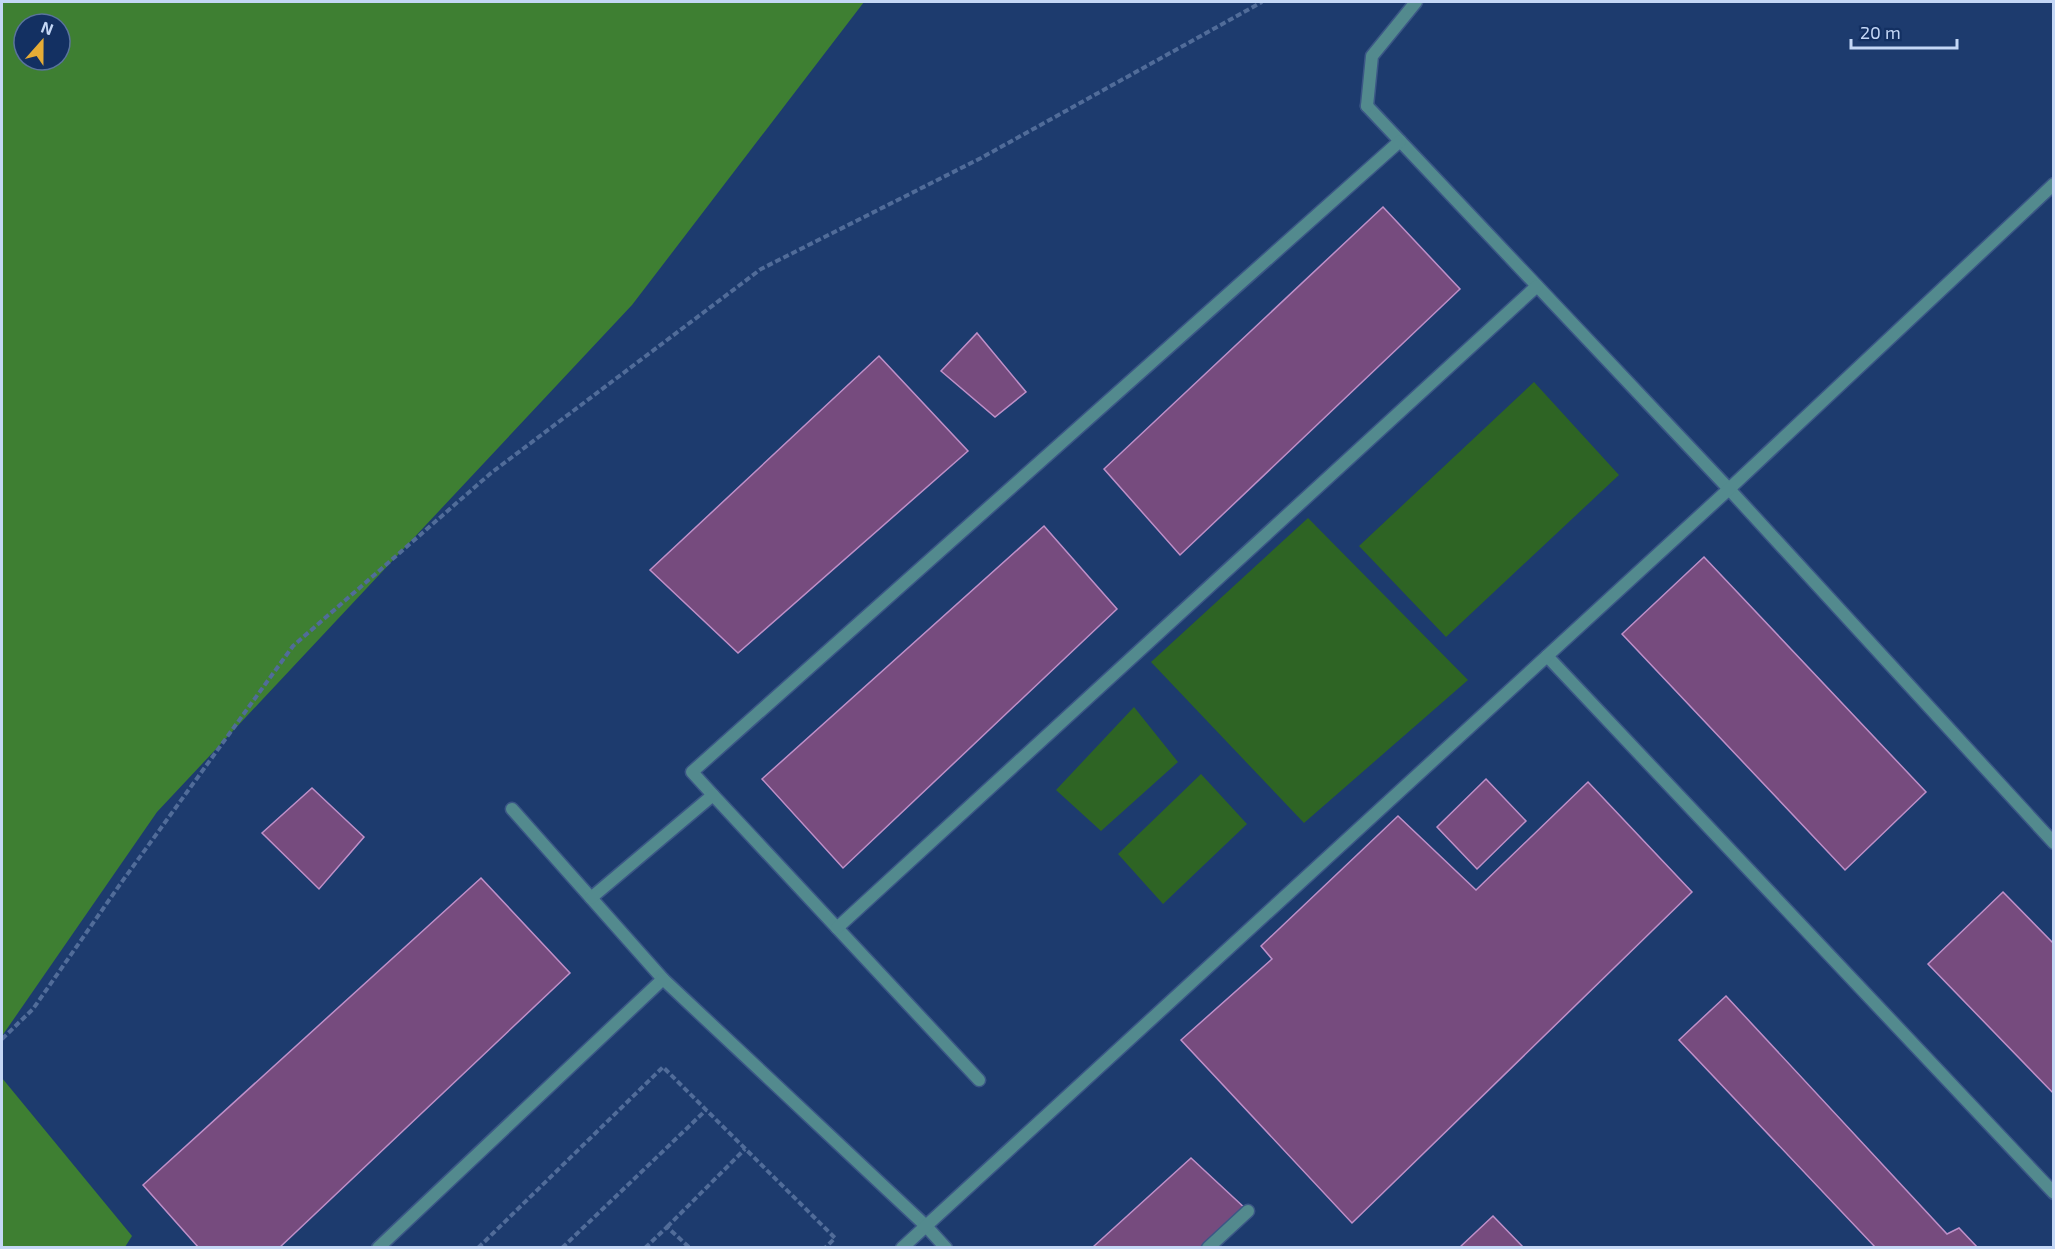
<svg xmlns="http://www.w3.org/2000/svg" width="2055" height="1249" viewBox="0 0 2055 1249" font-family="'Exo 2',sans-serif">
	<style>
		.green { fill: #2e6424 }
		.forest { fill: #3e7f32; fill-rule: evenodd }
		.building { fill: #764b7e; stroke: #bf90c9; stroke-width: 1.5 }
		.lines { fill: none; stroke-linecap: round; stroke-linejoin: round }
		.lane-casing { stroke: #3b5786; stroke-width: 15 }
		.street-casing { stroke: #3b5786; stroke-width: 15 }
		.path { stroke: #516c99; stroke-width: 4; stroke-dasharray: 6 3; stroke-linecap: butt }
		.lane { stroke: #538a8e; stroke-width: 12 }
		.street { stroke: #538a8e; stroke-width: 12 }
	</style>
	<rect width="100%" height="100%" fill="#1d3b6e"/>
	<g class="green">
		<polygon points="1534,382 1619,475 1446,637 1359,546"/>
		<polygon points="1308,518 1468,680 1304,823 1151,662"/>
		<polygon points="1134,707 1178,762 1101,831 1056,790"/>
		<polygon points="1201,774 1247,824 1163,904 1118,854"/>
	</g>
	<g class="forest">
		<path d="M2,2H864L632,305L157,812L2,1036ZM24,24H60V60H24Z"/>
		<polygon points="2,1078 132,1236 125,1247 2,1247"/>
	</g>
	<g class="building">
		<polygon points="1383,207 1460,289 1180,555 1104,469"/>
		<polygon points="977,333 1026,392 995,417 941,371"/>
		<polygon points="879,356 968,451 738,653 650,570"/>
		<polygon points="1044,526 1117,609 843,868 762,779"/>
		<polygon points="1704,557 1926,792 1845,870 1622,634"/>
		<polygon points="1486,779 1526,821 1477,869 1437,827"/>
		<polygon points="1588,782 1692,892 1352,1223 1181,1040 1272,959 1261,946 1398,816 1476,890"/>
		<polygon points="312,788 364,837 319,889 262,833"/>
		<polygon points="481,878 570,973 279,1248 199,1248 143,1185"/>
		<polygon points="2003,892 2054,944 2054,1094 1928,964"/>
		<polygon points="1726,996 1947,1234 1959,1228 1978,1248 1876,1248 1679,1040"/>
		<polygon points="1191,1158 1248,1211 1208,1248 1093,1247"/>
		<polygon points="1493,1216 1524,1248 1459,1248"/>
	</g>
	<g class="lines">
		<g class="lane-casing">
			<g id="lane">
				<polyline points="1367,106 1729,489 2054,843"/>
				<polyline points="1547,656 2054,1193"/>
				<polyline points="713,795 692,772 1400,141"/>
				<polyline points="512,809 663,979"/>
				<polyline points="591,898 713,795 979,1080"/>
				<polyline points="837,928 1537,286"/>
				<polyline points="378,1248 663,979 926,1226 946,1248"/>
				<polyline points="902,1248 1729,489 2054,184"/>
				<polyline points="1208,1248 1248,1211"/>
			</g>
		</g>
		<g class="street-casing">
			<polyline id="street" points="1367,106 1372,56 1416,2"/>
		</g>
		<g class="path">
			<polyline points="2,1039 33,1009 121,883 293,646 491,473 761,269 981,158 1262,2"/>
			<polyline points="667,1227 745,1149"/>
			<polyline points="478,1248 663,1067 835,1238 825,1248"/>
			<polyline points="562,1248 706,1110"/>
			<polyline points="645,1248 667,1227 690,1248"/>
		</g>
		<use href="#lane" class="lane"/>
		<use href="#street" class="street"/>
	</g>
	<rect width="2055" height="1249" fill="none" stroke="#c4d7f6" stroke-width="6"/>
	<g transform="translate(42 42) rotate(21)"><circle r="28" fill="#133062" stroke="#5a739d" stroke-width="1.5"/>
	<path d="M0-4.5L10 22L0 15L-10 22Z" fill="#e6ac36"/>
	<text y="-9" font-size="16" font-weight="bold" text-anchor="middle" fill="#c4d7f6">N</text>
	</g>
	<path d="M1851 39v9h106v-9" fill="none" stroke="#c4d7f6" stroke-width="3"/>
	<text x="1860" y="39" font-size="18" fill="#c4d7f6" stroke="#133062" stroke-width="4.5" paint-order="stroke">20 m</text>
</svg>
